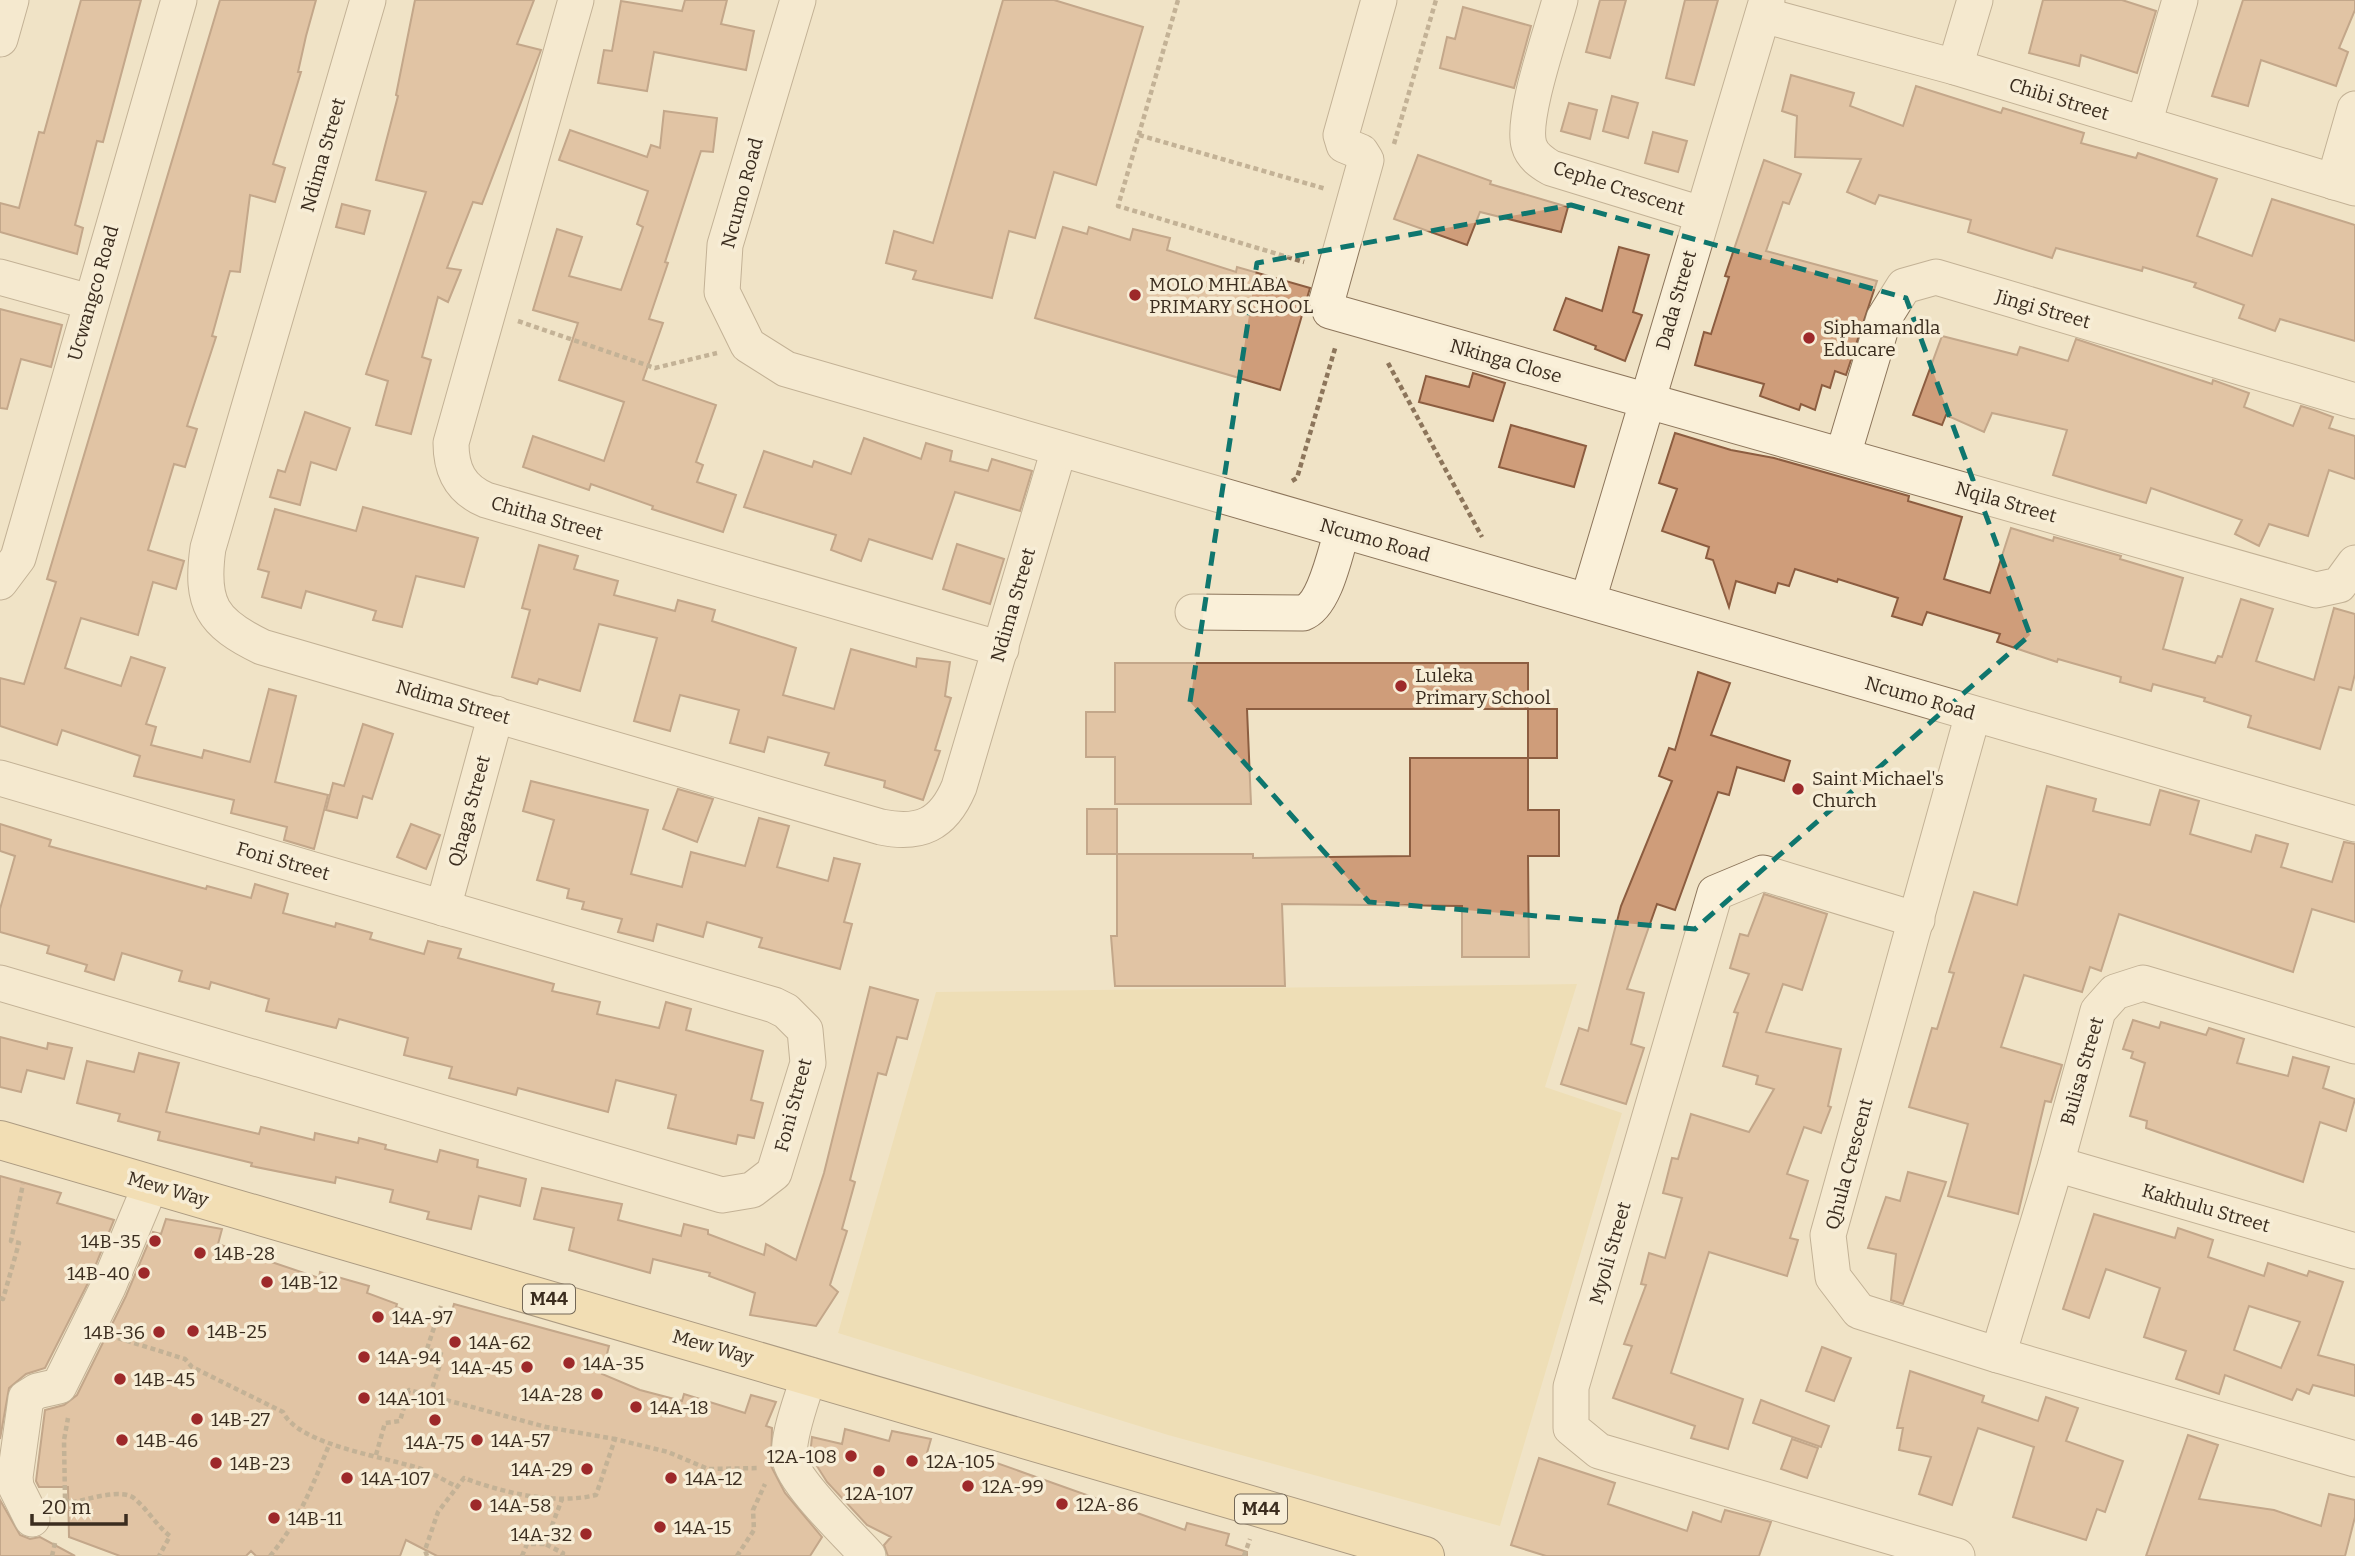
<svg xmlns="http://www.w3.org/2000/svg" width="2355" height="1556" viewBox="0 0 2355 1556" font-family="Bitter,serif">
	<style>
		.sand { fill: #ecd8a2 }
		.building { fill: #cf9d7a; stroke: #8c5d40; stroke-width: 2; fill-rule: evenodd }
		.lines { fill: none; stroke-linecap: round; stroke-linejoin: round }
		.minor-casing { stroke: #8c755b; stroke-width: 37 }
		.major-casing { stroke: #5a432f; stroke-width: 40 }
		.path { stroke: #8c755b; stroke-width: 4.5; stroke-dasharray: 5 3.5; stroke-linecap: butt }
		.minor { stroke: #faf0d9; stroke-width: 35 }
		.major { stroke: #f3d89d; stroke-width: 38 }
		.marked { fill: none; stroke: #0f766e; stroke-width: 5; stroke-dasharray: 14 9; stroke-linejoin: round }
		.poi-dot { fill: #9d292a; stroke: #f7edd6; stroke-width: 2.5 }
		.labels { text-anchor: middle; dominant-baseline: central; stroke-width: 7; stroke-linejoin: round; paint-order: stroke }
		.shield { fill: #f7edd6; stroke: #736756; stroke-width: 2 }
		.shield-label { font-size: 18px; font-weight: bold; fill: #3b2d1f }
		.street-label { font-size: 19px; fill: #3b2d1f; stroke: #f7edd6 }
		.poi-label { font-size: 19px; fill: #3b2d1f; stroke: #f7edd6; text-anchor: start }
	</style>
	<rect width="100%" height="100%" fill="#f0e3c6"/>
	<polygon class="sand" points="1577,984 1545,1087 1622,1113 1500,1526 1168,1435 838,1333 936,992"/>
	<g class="building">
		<polygon points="81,0 141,0 103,142 97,141 75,225 83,228 77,254 0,232 0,203 19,208 39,132 44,133"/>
		<polygon points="220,0 316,0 306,36 298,72 301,72 273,164 285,168 275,202 250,195 240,272 230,271 212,336 216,337 187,426 197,429 185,467 174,464 148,550 184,561 176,589 153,582 138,635 81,618 65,668 121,686 131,657 165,668 146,724 156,727 151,745 202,758 204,750 250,762 269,689 296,696 275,782 328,795 314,849 284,840 287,827 231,813 234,800 134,776 140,756 62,730 57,745 0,726 0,678 24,684 56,582 47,579"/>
		<polygon points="415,0 534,0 517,44 541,50 482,204 473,202 447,268 461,270 448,302 438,297 422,357 431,360 411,434 376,425 388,381 366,374 426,192 376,180 398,96 396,95"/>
		<polygon points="685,0 727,0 721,24 754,31 746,70 654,52 647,91 598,83 604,50 612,51 621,1 682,11"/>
		<polygon points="1003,0 1054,0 1143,27 1096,185 1054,172 1035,238 1009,231 992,298 913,279 916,271 886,263 894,231 933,243"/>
		<polygon points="1600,0 1626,0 1610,58 1586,52"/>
		<polygon points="1685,0 1718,0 1694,85 1666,78"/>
		<polygon points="2043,0 2122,0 2156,11 2137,73 2081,55 2079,66 2029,53"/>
		<polygon points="2243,0 2355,0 2355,10 2339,48 2348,52 2336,86 2261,60 2248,106 2212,96"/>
		<polygon points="1463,7 1531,26 1514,88 1440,68 1447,37 1455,39"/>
		<polygon points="1791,75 1854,93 1850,106 1903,126 1916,86 2001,113 2003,108 2084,133 2081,143 2136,158 2138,153 2217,179 2197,236 2252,256 2272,199 2355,225 2355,341 2280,319 2275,331 2239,318 2244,305 2194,287 2196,283 2143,267 2142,271 2056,248 2052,258 1968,232 1971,220 1879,195 1875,204 1847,192 1861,159 1795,157 1797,116 1782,111"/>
		<polygon points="1612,96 1638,103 1628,138 1603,131"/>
		<polygon points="1569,103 1597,110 1590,139 1561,131"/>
		<polygon points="664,111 717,118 713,152 701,151 665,262 668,263 649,319 663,323 643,380 716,405 696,462 703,465 697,482 736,495 723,532 652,509 653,506 591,484 589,490 523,467 533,436 604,461 624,402 559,380 578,323 533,310 557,229 582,237 569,276 621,290 643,227 637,224 648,191 559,160 570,130 647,157 651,145 660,148"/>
		<polygon points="1653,132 1687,141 1678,172 1645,163"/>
		<polygon points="1418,155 1491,181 1490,184 1568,207 1561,232 1480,212 1467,245 1394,219"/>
		<polygon points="1764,160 1801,174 1789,204 1783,202 1766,251 1877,281 1846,375 1835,371 1830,388 1822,385 1815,410 1801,404 1799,410 1760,396 1764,384 1695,365 1704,332 1711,334 1729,277 1725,276"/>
		<polygon points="342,204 370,211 364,234 336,227"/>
		<polygon points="1063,227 1087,234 1089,227 1130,240 1133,229 1170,238 1167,250 1236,272 1237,267 1310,288 1280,390 1035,318"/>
		<polygon points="1619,247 1649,255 1633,312 1642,315 1625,361 1595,349 1596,346 1554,330 1566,298 1602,311"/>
		<polygon points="0,309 62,325 51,367 21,359 7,409 0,408"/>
		<polygon points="1942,336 2017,355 2020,347 2068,361 2076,339 2212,384 2213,380 2249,393 2244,407 2293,426 2301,406 2314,410 2333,417 2329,428 2355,436 2355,479 2329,470 2308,536 2269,524 2259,546 2235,534 2242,520 2151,488 2146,503 2053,475 2067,430 1992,413 1984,432 1946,415 1942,425 1913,415"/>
		<polygon points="1473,373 1505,383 1493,421 1419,402 1426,376 1469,387"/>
		<polygon points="305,412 350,428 336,470 311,462 300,505 270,497 278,470 285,472"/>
		<polygon points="1511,425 1586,446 1574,487 1499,467"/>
		<polygon points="1675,433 1731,450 1774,458 1909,496 1908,501 1962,517 1944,579 1990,593 2011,528 2053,541 2054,537 2121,556 2120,559 2183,578 2163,649 2215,663 2218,656 2222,657 2241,599 2273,609 2256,661 2314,680 2334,608 2355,614 2355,674 2351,690 2339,687 2320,749 2248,727 2251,716 2204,701 2205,698 2153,684 2151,691 2120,682 2121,677 2058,659 2057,662 1997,642 2000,634 1927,612 1922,625 1892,616 1898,598 1838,579 1837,582 1795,569 1789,586 1778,583 1775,593 1736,581 1729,607 1713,560 1706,558 1709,547 1662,531 1677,489 1659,483"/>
		<polygon points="864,438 921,459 926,443 952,451 950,461 988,471 992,459 1032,471 1020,511 955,492 932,559 869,539 861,561 831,550 836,535 744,507 764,451 812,467 814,461 851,474"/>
		<polygon points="363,507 478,538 464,587 416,576 402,627 373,620 376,611 306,591 301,608 262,597 269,572 258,569 275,509 356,531"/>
		<polygon points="957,544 1004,559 990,604 943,589"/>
		<polygon points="539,545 578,556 574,569 618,581 614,595 675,611 678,600 715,610 712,621 796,648 783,695 834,709 851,649 916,667 917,658 950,662 945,696 951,698 935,750 940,751 923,800 884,787 885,781 825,765 829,753 768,737 764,752 730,743 739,710 680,695 670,731 634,721 657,638 599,624 580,691 539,679 537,684 512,677 530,610 522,608"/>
		<polygon points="1115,663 1528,663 1528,709 1247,709 1251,804 1115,804 1115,757 1086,757 1086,712 1115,712"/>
		<polygon points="1698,672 1730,683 1711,735 1790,761 1784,781 1737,767 1729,795 1718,792 1675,910 1657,904 1627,989 1644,993 1631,1044 1644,1048 1626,1104 1561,1084 1579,1028 1588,1031 1621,906 1672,781 1659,776 1669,748 1675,750"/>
		<rect x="1528" y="709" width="29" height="49"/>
		<polygon points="363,724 393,734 372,799 363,796 357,818 326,810 333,783 344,786"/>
		<polygon points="1410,758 1528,758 1528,810 1559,810 1559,856 1528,856 1529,957 1462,957 1462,906 1282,904 1285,986 1115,986 1111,936 1117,936 1117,854 1253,854 1253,858 1410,856"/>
		<polygon points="531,781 648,810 631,874 682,887 691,852 745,866 759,818 789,826 777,867 828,881 834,858 860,864 844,922 852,924 840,969 759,947 762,938 707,922 703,937 657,924 653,941 618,932 622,919 582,909 584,902 567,898 569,889 537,880 554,820 523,811"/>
		<polygon points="2047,786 2096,799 2093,811 2150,825 2160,790 2199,801 2190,834 2251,852 2256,835 2288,844 2281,867 2332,882 2344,842 2355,844 2355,922 2312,909 2293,972 2119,914 2101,971 2090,967 2082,992 2024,975 2001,1047 2062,1065 2051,1102 2045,1101 2018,1214 1948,1196 1968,1124 1909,1107 1932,1028 1937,1029 1954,973 1949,972 1974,892 2017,905"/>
		<polygon points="678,789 713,799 697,842 663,829"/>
		<rect x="1087" y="809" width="30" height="45"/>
		<polygon points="0,824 51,840 49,846 206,889 207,886 251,898 255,884 288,894 283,913 335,927 336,923 372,933 370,939 424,954 428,941 461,949 458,958 554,984 552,991 600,1002 597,1014 659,1028 666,1002 691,1009 686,1030 763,1051 751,1100 763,1103 754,1138 738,1135 736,1144 668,1128 676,1095 616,1080 608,1112 518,1088 516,1095 449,1078 452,1067 404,1055 408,1038 339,1019 336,1028 266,1011 269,999 211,982 209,989 179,981 182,971 122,953 114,980 85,971 87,965 47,953 49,946 0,932 0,909 15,856 0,851"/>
		<polygon points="411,824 440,835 426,869 397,857"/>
		<polygon points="1764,894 1827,914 1802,990 1783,984 1766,1032 1841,1049 1828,1106 1831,1107 1821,1133 1804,1127 1787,1174 1808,1181 1790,1238 1798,1240 1787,1276 1709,1252 1671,1373 1743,1399 1728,1449 1691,1438 1695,1426 1613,1398 1632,1346 1624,1344 1646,1285 1641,1284 1649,1253 1665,1258 1682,1198 1663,1193 1672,1158 1678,1159 1691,1114 1749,1132 1774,1089 1756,1084 1758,1076 1723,1066 1738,1013 1734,1012 1749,974 1730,968 1740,934 1748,936"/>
		<polygon points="870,987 918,1000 907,1039 897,1037 886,1075 878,1073 850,1180 855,1182 842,1229 847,1231 830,1285 838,1292 816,1326 750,1315 755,1293 709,1276 710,1273 653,1259 650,1273 569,1250 574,1228 534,1219 542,1188 622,1204 618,1220 681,1236 684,1224 708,1230 708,1234 764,1255 766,1244 796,1260 824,1173"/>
		<polygon points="2133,1020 2159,1028 2161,1022 2206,1035 2209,1028 2244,1039 2237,1063 2288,1076 2293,1057 2329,1067 2323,1088 2355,1099 2346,1131 2320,1122 2303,1182 2146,1128 2147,1121 2130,1116 2145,1063 2131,1058 2133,1052 2123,1049"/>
		<polygon points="0,1037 47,1049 48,1043 72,1048 64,1079 27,1070 21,1092 0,1087"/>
		<polygon points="139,1053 179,1063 166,1112 259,1134 261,1127 314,1140 315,1133 358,1143 359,1138 386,1145 385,1149 437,1162 440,1150 478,1160 477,1167 526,1179 520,1206 479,1196 471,1229 427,1219 429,1212 390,1202 393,1190 336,1177 335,1183 251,1166 252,1163 158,1140 160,1132 118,1121 120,1114 77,1103 87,1061 134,1072"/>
		<polygon points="1908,1172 1946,1182 1903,1304 1891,1300 1896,1254 1868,1248 1886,1197 1900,1201"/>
		<polygon points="0,1176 61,1193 57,1203 114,1220 90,1279 45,1368 26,1374 9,1388 0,1439"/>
		<path d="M2094,1214L2175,1238L2178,1228L2213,1240L2208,1257L2264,1276L2268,1263L2307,1276L2309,1271L2343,1282L2318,1355L2355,1365V1396L2313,1385L2309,1394L2297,1389L2292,1400L2225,1375L2219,1394L2176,1379L2186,1351L2144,1337L2160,1288L2106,1269L2089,1318L2063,1309ZM2249,1306L2300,1322L2281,1368L2234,1350Z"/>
		<polygon points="166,1219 222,1229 218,1244 319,1278 320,1272 369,1286 367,1293 397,1304 396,1307 448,1325 454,1304 609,1346 602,1374 640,1390 682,1401 684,1394 745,1413 751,1395 776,1402 766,1426 772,1428 771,1466 785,1493 822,1537 810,1556 437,1556 406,1540 400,1556 256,1556 251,1551 246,1556 120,1556 69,1537 68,1487 39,1487 36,1481 45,1410 64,1405 77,1395 126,1296 153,1232 161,1234"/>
		<polygon points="1822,1347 1851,1358 1834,1401 1806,1391"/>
		<polygon points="1910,1371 1984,1396 1982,1402 2038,1421 2046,1397 2078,1408 2066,1441 2123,1461 2105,1512 2097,1509 2086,1540 2013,1517 2034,1447 1978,1428 1952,1505 1919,1494 1931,1457 1899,1450 1903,1428 1897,1428"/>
		<polygon points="1761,1400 1829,1426 1821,1447 1753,1423"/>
		<polygon points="845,1429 889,1441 892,1431 931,1439 927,1453 992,1470 994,1462 1185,1530 1187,1523 1229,1534 1226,1545 1247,1552 1247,1556 888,1556 884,1545 891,1537 867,1525 827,1482 810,1455 812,1437 842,1444"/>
		<polygon points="2188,1435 2218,1445 2199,1499 2274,1510 2321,1526 2329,1494 2355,1500 2355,1517 2345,1556 2146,1556"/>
		<polygon points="1792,1439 1818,1448 1807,1478 1781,1469"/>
		<polygon points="1539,1458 1615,1483 1608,1504 1687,1531 1693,1512 1721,1522 1725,1510 1771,1522 1759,1556 1546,1556 1511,1545"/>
		<polygon points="0,1500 20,1535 30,1539 40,1537 75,1556 0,1556"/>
	</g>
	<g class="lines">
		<g class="minor-casing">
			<g id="minor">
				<path d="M368,0L208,548C200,604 212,623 262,647L881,827C920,835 943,825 959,787L1059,449"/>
				<path d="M576,0L451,443C451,470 460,489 486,500L1001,649"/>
				<polyline points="798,0 725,245 722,292 748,345 786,369 2355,824"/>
				<polyline points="1379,0 1341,135 1344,145 1361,152 1366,160 1327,300 1330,311 2316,590 2339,585 2355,563"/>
				<path d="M1560,0C1552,31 1521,117 1529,145C1532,156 1541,162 1551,168L1701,214"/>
				<polyline points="1763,15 1955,67 2355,188"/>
				<polyline points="0,39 11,0"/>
				<polyline points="1955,67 1975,0"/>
				<polyline points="2144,124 2180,0"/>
				<polyline points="2334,182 2355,109"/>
				<polyline points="0,277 90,302"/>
				<polyline points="1843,455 1884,318 1904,286 1936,277 2355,401"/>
				<polyline points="0,582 18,558 179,0"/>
				<polyline points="1588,600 1767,0"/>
				<path d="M1193,612L1303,613C1325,605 1335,553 1342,531"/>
				<polyline points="1973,714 1828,1235 1833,1277 1859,1311 1998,1355 2355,1459"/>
				<polyline points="0,778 774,1005 786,1011 805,1030 808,1063 774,1173 752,1190 722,1195 0,983"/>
				<polyline points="443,908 496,714"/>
				<polyline points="1917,920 1763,873 1715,893 1571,1387 1571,1428 1599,1451 1957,1556"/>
				<polyline points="2056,1164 2355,1251"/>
				<polyline points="1998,1355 2056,1164 2098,1011 2115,992 2143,983 2355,1046"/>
				<path d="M809,1375C803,1397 786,1438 790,1459C793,1482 851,1537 868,1556"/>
				<polyline points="32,1519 16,1487 15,1477 26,1398 37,1391 59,1386 108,1287 151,1184"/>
			</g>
		</g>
		<g class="major-casing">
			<polyline id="major" points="0,1140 1425,1556"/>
		</g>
		<g class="path">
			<polyline points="1178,0 1118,206 1304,262"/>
			<polyline points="1139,135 1326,189"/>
			<polyline points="1394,144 1436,0"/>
			<polyline points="518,321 655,368 717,353"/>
			<polyline points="1388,363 1482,537"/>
			<polyline points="1292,481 1297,478 1336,345"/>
			<polyline points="0,1298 3,1299 19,1243 11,1241 23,1184"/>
			<path d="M118,1338L185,1359L192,1367L283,1412C299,1446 389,1457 424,1470C436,1475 447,1482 458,1487"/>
			<polyline points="430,1395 443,1355 427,1349 441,1306"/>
			<polyline points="376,1455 385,1423 400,1421 409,1390 546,1427 615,1439"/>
			<path d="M65,1499L70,1503C87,1500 122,1487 135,1499C148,1510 156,1525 170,1536L159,1556"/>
			<polyline points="58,1503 65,1499 64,1440 68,1418"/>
			<polyline points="52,1556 55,1543"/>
			<path d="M270,1556C298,1523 313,1485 329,1445"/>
			<path d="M427,1556L425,1550L438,1512L464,1478C504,1493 554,1505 596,1495L615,1439L668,1452L708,1469L760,1468"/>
			<polyline points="522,1556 527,1544 545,1544"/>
			<polyline points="562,1556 563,1553 545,1544 562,1499"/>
			<polyline points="737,1556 754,1530 753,1510 765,1484"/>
			<polyline points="1244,1556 1250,1539"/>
		</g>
		<use href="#minor" class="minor"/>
		<use href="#major" class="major"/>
	</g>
	<path d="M0 0H2355V1556H0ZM1571,205L1906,298L2030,635L1695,929L1369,902L1190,702L1257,263Z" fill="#f0e3c6" fill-opacity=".55" fill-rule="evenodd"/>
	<path class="marked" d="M1571,205L1906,298L2030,635L1695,929L1369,902L1190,702L1257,263Z"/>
	<g class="poi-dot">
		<circle cx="1135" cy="295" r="7"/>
		<circle cx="1809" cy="338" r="7"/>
		<circle cx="1401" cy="686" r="7"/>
		<circle cx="1798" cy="789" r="7"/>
		<circle cx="155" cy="1241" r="7"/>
		<circle cx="200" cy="1253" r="7"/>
		<circle cx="144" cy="1273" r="7"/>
		<circle cx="267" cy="1282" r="7"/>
		<circle cx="378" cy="1317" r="7"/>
		<circle cx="193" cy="1331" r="7"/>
		<circle cx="159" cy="1332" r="7"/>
		<circle cx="455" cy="1342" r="7"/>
		<circle cx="364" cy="1357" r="7"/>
		<circle cx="569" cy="1363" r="7"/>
		<circle cx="527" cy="1367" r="7"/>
		<circle cx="120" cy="1379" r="7"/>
		<circle cx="597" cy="1394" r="7"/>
		<circle cx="364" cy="1398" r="7"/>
		<circle cx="636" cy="1407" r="7"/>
		<circle cx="197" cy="1419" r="7"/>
		<circle cx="435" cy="1420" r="7"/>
		<circle cx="122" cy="1440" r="7"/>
		<circle cx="477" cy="1440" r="7"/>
		<circle cx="851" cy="1456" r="7"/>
		<circle cx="912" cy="1461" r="7"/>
		<circle cx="216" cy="1463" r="7"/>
		<circle cx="587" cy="1469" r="7"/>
		<circle cx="879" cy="1471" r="7"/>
		<circle cx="347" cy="1478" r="7"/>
		<circle cx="671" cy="1478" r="7"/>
		<circle cx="968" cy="1486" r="7"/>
		<circle cx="1062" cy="1504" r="7"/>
		<circle cx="476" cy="1505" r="7"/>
		<circle cx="274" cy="1518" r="7"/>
		<circle cx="660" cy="1527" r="7"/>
		<circle cx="586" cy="1534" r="7"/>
	</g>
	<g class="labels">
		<g class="shield">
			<rect x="523" y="1284.5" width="52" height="29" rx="5"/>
			<rect x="1235" y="1494.5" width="52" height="29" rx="5"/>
		</g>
		<g class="shield-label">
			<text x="549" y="1299">M44</text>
			<text x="1261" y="1509">M44</text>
		</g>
		<g class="street-label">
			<text transform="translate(2059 99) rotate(17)">Chibi Street</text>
			<text transform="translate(323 155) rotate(-74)">Ndima Street</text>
			<text transform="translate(1619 188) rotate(18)">Cephe Crescent</text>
			<text transform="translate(742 193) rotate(-75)">Ncumo Road</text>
			<text transform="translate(93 293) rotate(-74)">Ucwangco Road</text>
			<text transform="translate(1676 300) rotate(-74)">Dada Street</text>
			<text transform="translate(2043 309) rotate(16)">Jingi Street</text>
			<text transform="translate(1506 361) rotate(16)">Nkinga Close</text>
			<text transform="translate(2006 502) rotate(16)">Nqila Street</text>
			<text transform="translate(547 518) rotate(16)">Chitha Street</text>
			<text transform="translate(1375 540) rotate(16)">Ncumo Road</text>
			<text transform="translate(1013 605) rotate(-74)">Ndima Street</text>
			<text transform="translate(1920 698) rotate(16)">Ncumo Road</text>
			<text transform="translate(453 702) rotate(16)">Ndima Street</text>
			<text transform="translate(469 811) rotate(-75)">Qhaga Street</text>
			<text transform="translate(283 861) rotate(16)">Foni Street</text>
			<text transform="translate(2082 1071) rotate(-74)">Bulisa Street</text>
			<text transform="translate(793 1105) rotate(-75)">Foni Street</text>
			<text transform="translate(1849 1164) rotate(-75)">Qhula Crescent</text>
			<text transform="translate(168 1189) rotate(16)">Mew Way</text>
			<text transform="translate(2206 1208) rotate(16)">Kakhulu Street</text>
			<text transform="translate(1610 1253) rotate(-74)">Myoli Street</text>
			<text transform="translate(713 1347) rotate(16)">Mew Way</text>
		</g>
		<g class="poi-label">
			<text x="1149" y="284">MOLO MHLABA<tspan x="1149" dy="22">PRIMARY SCHOOL</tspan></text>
			<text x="1823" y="327">Siphamandla<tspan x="1823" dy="22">Educare</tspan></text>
			<text x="1415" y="675">Luleka<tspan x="1415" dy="22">Primary School</tspan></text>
			<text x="1812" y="778">Saint Michael's<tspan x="1812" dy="22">Church</tspan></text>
			<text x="141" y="1241" text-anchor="end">14B-35</text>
			<text x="214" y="1253">14B-28</text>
			<text x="130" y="1273" text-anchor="end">14B-40</text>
			<text x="281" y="1282">14B-12</text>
			<text x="392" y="1317">14A-97</text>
			<text x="207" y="1331">14B-25</text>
			<text x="145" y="1332" text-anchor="end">14B-36</text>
			<text x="469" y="1342">14A-62</text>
			<text x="378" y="1357">14A-94</text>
			<text x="583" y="1363">14A-35</text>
			<text x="513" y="1367" text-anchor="end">14A-45</text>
			<text x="134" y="1379">14B-45</text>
			<text x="583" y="1394" text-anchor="end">14A-28</text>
			<text x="378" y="1398">14A-101</text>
			<text x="650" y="1407">14A-18</text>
			<text x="211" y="1419">14B-27</text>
			<text x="136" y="1440">14B-46</text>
			<text x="491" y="1440">14A-57</text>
			<text x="435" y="1442" text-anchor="middle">14A-75</text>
			<text x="837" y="1456" text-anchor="end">12A-108</text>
			<text x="926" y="1461">12A-105</text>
			<text x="230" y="1463">14B-23</text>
			<text x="573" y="1469" text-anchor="end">14A-29</text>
			<text x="361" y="1478">14A-107</text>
			<text x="685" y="1478">14A-12</text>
			<text x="982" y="1486">12A-99</text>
			<text x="879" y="1493" text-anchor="middle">12A-107</text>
			<text x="1076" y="1504">12A-86</text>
			<text x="490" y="1505">14A-58</text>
			<text x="288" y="1518">14B-11</text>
			<text x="674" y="1527">14A-15</text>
			<text x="572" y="1534" text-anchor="end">14A-32</text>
		</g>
	</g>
	<path d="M32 1514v10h94v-10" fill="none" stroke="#3b2d1f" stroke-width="3.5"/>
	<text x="42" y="1514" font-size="21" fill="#3b2d1f" stroke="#f7edd6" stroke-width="5" paint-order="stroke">20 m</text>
</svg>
